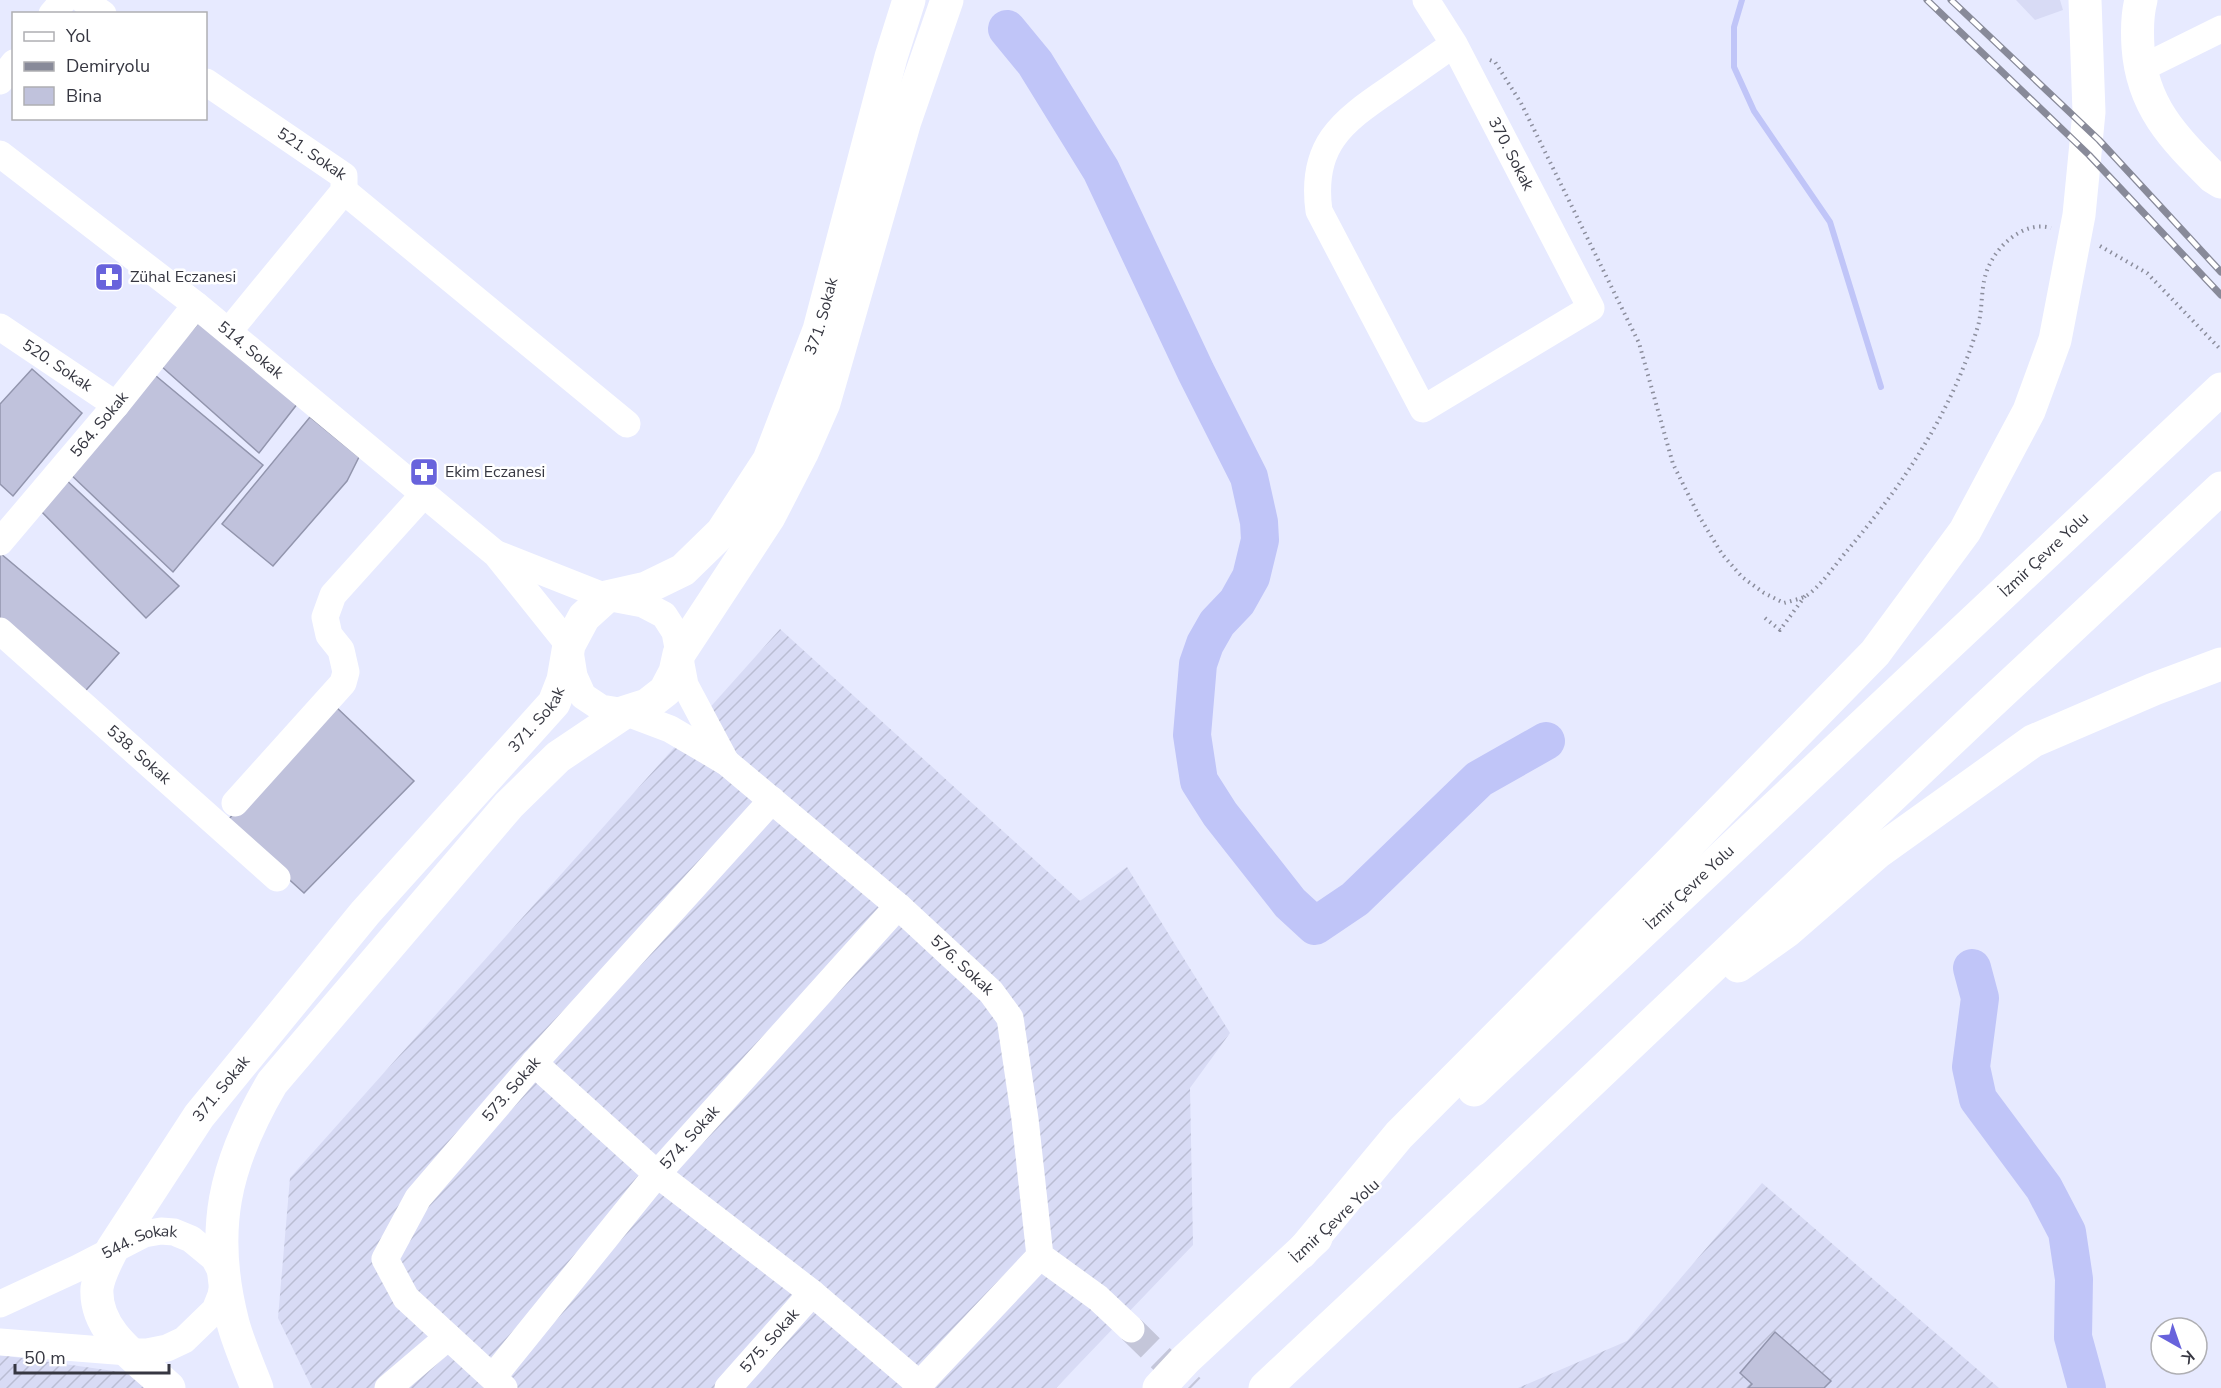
<svg xmlns="http://www.w3.org/2000/svg" width="2221" height="1388" viewBox="0 0 2221 1388" font-family="'Nunito Sans',sans-serif">
	<style>
		.built { fill: #d8dbf5 }
		.industrial { fill: url(#industrial-furrows) }
		.lines { fill: none; stroke-linecap: round; stroke-linejoin: round }
		.stream { stroke: #c0c5f8; stroke-width: 6 }
		.river { stroke: #c0c5f8; stroke-width: 38 }
		.building { fill: #c0c2dc; stroke: #9295ad; stroke-width: 1.5 }
		.minor-tunnel { stroke: #c4c6d9; stroke-width: 27; stroke-dasharray: 27 14; stroke-linecap: butt }
		.path { stroke: #8c8e9d; stroke-width: 4; stroke-dasharray: 1.5 4.5; stroke-linecap: butt }
		.minor { stroke: #fff; stroke-width: 27 }
		.major { stroke: #fff; stroke-width: 33 }
		.highway { stroke: #fff; stroke-width: 33 }
		.rail-casing { stroke: #888a99; stroke-width: 7 }
		.rail { stroke: #fff; stroke-width: 4.5; stroke-dasharray: 14; stroke-linecap: butt }
		.labels { text-anchor: middle; dominant-baseline: central; stroke-width: 5; stroke-linejoin: round; paint-order: stroke }
		.street-label { font-size: 16px; fill: #363741; stroke: #fff }
		.poi-label { font-size: 16px; fill: #363741; stroke: #fff; text-anchor: start }
	</style>
	<defs>
		<pattern id="industrial-furrows" width="10" height="10" patternUnits="userSpaceOnUse" patternTransform="scale(1.5)"><rect width="10" height="10" fill="#d8dbf5"/><path d="M-1 1l2-2M0 10L10 0M9 11l2-2" fill="none" stroke="#babdd3"/></pattern>
	</defs>
	<rect width="100%" height="100%" fill="#e7eaff"/>
	<polygon class="built" points="2016,0 2060,0 2063,10 2035,20"/>
	<g class="industrial">
		<polygon points="780,629 1080,901 1127,867 1230,1033 1190,1088 1193,1245 1056,1388 312,1388 278,1318 290,1178"/>
		<polygon points="1762,1183 1999,1388 1518,1388 1627,1341"/>
		<polygon points="0,1355 128,1373 144,1388 0,1388"/>
	</g>
	<g class="lines">
		<polyline class="stream" points="1742,0 1734,27 1734,67 1754,111 1830,222 1881,387"/>
		<g class="river">
			<polyline points="1007,29 1035,63 1101,170 1196,372 1249,477 1259,522 1260,540 1251,577 1237,602 1217,623 1205,644 1198,664 1192,735 1199,781 1220,814 1290,903 1315,926 1355,899 1479,779 1546,741"/>
			<polyline points="1972,968 1980,998 1971,1067 1978,1099 2044,1188 2067,1232 2074,1279 2073,1337 2087,1388"/>
		</g>
	</g>
	<g class="building">
		<polygon points="201,320 298,403 259,453 161,366"/>
		<polygon points="32,369 82,413 13,496 0,484 0,404"/>
		<polygon points="150,371 263,465 173,572 67,471"/>
		<polygon points="310,417 359,457 347,481 273,566 222,524"/>
		<polygon points="62,476 179,586 146,618 36,506"/>
		<polygon points="0,553 119,653 80,697 0,628"/>
		<polygon points="335,706 414,781 304,893 226,822"/>
		<polygon points="1775,1332 1831,1381 1824,1388 1748,1388 1752,1384 1740,1373"/>
	</g>
	<g class="lines">
		<polyline class="minor-tunnel" points="1131,1329 1191,1388"/>
		<g class="path">
			<path d="M1490,60L1495,62L1521,103L1639,343L1673,464L1699,516L1722,554L1742,577L1764,593L1784,603C1791,601 1800,599 1806,596C1820,587 1835,565 1846,552C1903,485 1952,412 1978,326C1984,304 1979,281 1992,260C2003,240 2028,221 2051,228"/>
			<polyline points="2100,246 2147,273 2221,350"/>
			<polyline points="1765,618 1780,630 1805,596"/>
		</g>
		<g class="minor">
			<polyline points="83,0 103,14"/>
			<path id="s1" d="M1426,0L1454,44L1591,308L1423,409L1319,211C1310,146 1341,122 1390,89C1411,74 1433,59 1454,44"/>
			<polyline points="52,14 64,0"/>
			<polyline points="2140,69 2221,29"/>
			<polyline points="0,81 14,63"/>
			<path id="s2" d="M206,82L344,176V191L229,331"/>
			<path id="s3" d="M0,154L196,305L496,554L569,645L574,676L583,696L601,708L625,712L670,729L726,762L898,906L991,992L1010,1018L1025,1119L1040,1256L1098,1298L1131,1329"/>
			<polyline points="344,191 627,424"/>
			<path id="s4" d="M0,327L116,405"/>
			<path id="s5" d="M0,542L116,405L196,305"/>
			<polyline points="497,554 606,597 643,604 664,615 675,632 685,685 726,762"/>
			<path id="s6" d="M0,631L277,878"/>
			<polyline points="235,803 343,683 346,672 341,650 329,635 325,617 333,595 424,494"/>
			<polyline points="534,1063 657,1174 812,1293 919,1384"/>
			<path id="s7" d="M0,1304L78,1268L144,1234L161,1231L174,1232L191,1239L214,1258L224,1277L221,1295L215,1310L184,1340L167,1348L147,1352H128L0,1342"/>
			<path id="s8" d="M493,1377L657,1174L898,906"/>
			<polyline points="388,1388 448,1337"/>
			<path id="s9" d="M504,1388L406,1298L385,1259L418,1198L534,1063L772,800"/>
			<path id="s10" d="M728,1388L812,1293"/>
			<polyline points="916,1388 1040,1256"/>
		</g>
		<g class="major">
			<path id="s11" d="M169,1388C141,1361 94,1333 97,1288C99,1274 107,1260 113,1248L199,1116L365,913L554,703L563,680L569,645L584,617L606,597L646,588L683,570L722,532L769,460L819,330L891,57L909,0"/>
			<path d="M257,1388C249,1367 239,1345 233,1323C209,1230 224,1165 272,1083L509,805L558,757L625,712L647,705L665,691L675,672L679,654L769,517L802,453L824,403L905,121L947,0"/>
		</g>
		<g class="highway">
			<path d="M2141,0C2137,15 2137,31 2138,47C2142,106 2173,137 2213,177L2221,182"/>
			<polyline points="1738,966 1787,931 1878,852 2033,741 2154,689 2221,664"/>
			<path id="s12" d="M1474,1090L2221,389"/>
			<polyline points="1301,1253 1399,1135 1662,871 1875,653 1965,531 2029,411 2055,340 2079,215 2089,112 2085,0"/>
			<polyline points="1159,1388 1185,1360 1316,1238"/>
			<polyline points="1265,1388 1482,1185 1982,711 2221,488"/>
		</g>
		<g class="rail-casing">
			<g id="rail">
				<polyline points="1927,0 2089,155 2221,295"/>
				<polyline points="1951,0 2099,140 2221,272"/>
			</g>
		</g>
		<use href="#rail" class="rail"/>
	</g>
	<defs>
		<g id="pharmacy-square" transform="scale(1.5)"><rect x="-9" y="-9" width="18" height="18" rx="4" fill="#6863dc" stroke="#fff"/><path d="M-2-6h4v4h4v4h-4v4h-4v-4h-4v-4h4Z" fill="#fff"/></g>
	</defs>
	<g fill-rule="evenodd">
		<use href="#pharmacy-square" x="109" y="277"/>
		<use href="#pharmacy-square" x="424" y="472"/>
	</g>
	<g class="labels">
		<g class="street-label">
			<text stroke="none"><textPath href="#s1" startOffset="176">370. Sokak</textPath></text>
			<text stroke="none"><textPath href="#s2" startOffset="128">521. Sokak</textPath></text>
			<text stroke="none"><textPath href="#s11" startOffset="1371">371. Sokak</textPath></text>
			<text stroke="none"><textPath href="#s3" startOffset="318">514. Sokak</textPath></text>
			<text stroke="none"><textPath href="#s4" startOffset="69">520. Sokak</textPath></text>
			<text stroke="none"><textPath href="#s5" startOffset="154">564. Sokak</textPath></text>
			<text stroke="none"><textPath href="#s12" startOffset="782">İzmir Çevre Yolu</textPath></text>
			<text stroke="none"><textPath href="#s11" startOffset="850">371. Sokak</textPath></text>
			<text stroke="none"><textPath href="#s6" startOffset="186">538. Sokak</textPath></text>
			<text stroke="none"><textPath href="#s12" startOffset="296">İzmir Çevre Yolu</textPath></text>
			<text stroke="none"><textPath href="#s3" startOffset="1278">576. Sokak</textPath></text>
			<text stroke="none"><textPath href="#s11" startOffset="364">371. Sokak</textPath></text>
			<text stroke="none"><textPath href="#s9" startOffset="390">573. Sokak</textPath></text>
			<text stroke="none"><textPath href="#s8" startOffset="310">574. Sokak</textPath></text>
			<text transform="translate(1335 1221) rotate(-43)">İzmir Çevre Yolu</text>
			<text stroke="none"><textPath href="#s7" startOffset="154">544. Sokak</textPath></text>
			<text stroke="none"><textPath href="#s10" startOffset="63">575. Sokak</textPath></text>
		</g>
		<g class="poi-label">
			<text x="130" y="277">Zühal Eczanesi</text>
			<text x="445" y="472">Ekim Eczanesi</text>
		</g>
	</g>
	<rect x="12" y="12" width="195" height="108" fill="#ffffff" stroke="#afafb3" stroke-width="1.5"/>
	<rect x="24" y="32" width="30" height="9" fill="#ffffff" stroke="#afafb3" stroke-width="1.5"/>
	<text x="66" y="42" font-size="18" fill="#363741">Yol</text>
	<rect x="24" y="62" width="30" height="9" fill="#888a99" stroke="#afafb3" stroke-width="1.5"/>
	<text x="66" y="72" font-size="18" fill="#363741">Demiryolu</text>
	<rect x="24" y="87" width="30" height="18" fill="#c0c2dc" stroke="#afafb3" stroke-width="1.5"/>
	<text x="66" y="102" font-size="18" fill="#363741">Bina</text>
	<g transform="translate(2179 1346) rotate(140)"><circle r="28" fill="#ffffff" stroke="#afafb3" stroke-width="1.5"/>
	<path d="M0-4.5L10 22L0 15L-10 22Z" fill="#6863dc"/>
	<text y="-9" font-size="16" font-weight="bold" text-anchor="middle" fill="#363741">K</text>
	</g>
	<path d="M15 1364v9h154v-9" fill="none" stroke="#363741" stroke-width="3"/>
	<text x="24" y="1364" font-size="18" fill="#363741" stroke="#ffffff" stroke-width="4.5" paint-order="stroke">50 m</text>
</svg>
